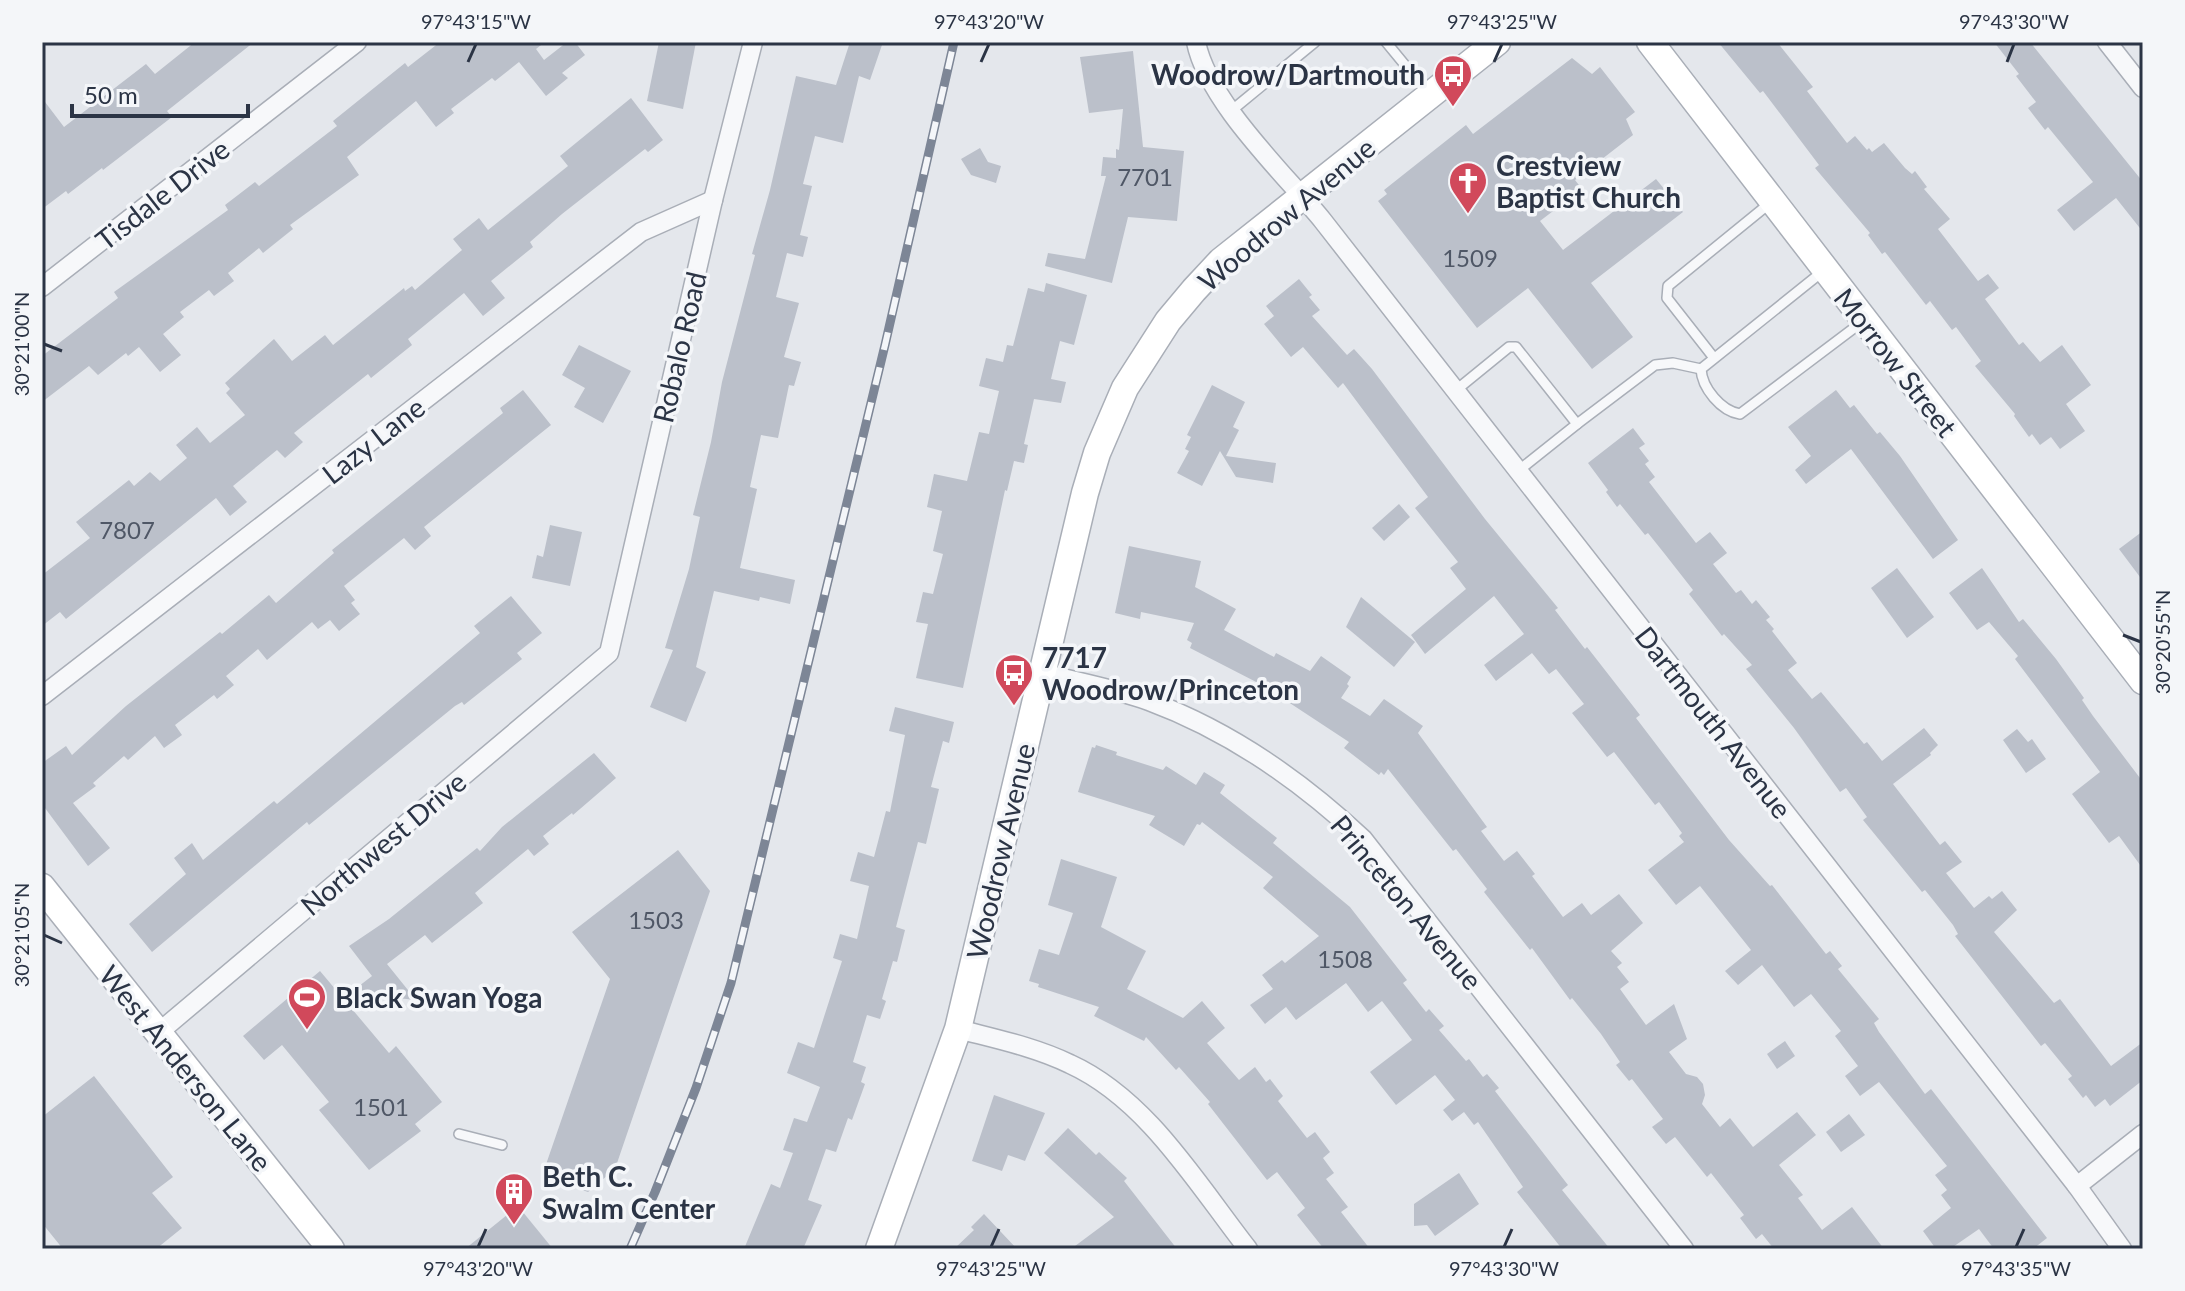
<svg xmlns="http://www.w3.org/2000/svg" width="2185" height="1291" viewBox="0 0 2185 1291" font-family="Lato,sans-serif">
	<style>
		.building { fill: #bbc0ca }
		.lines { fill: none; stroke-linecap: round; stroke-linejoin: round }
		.lane-casing { stroke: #a9aeb7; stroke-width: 12 }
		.street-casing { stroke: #a9aeb7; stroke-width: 21 }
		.secondary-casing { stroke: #a9aeb7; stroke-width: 29 }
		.lane { stroke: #f7f8fa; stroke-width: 9 }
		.street { stroke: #f7f8fa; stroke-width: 18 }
		.secondary { stroke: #fff; stroke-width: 26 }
		.rail-casing { stroke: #7d8696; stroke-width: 9 }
		.rail { stroke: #f4f6f9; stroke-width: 6; stroke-dasharray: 18; stroke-linecap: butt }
		.ticks { fill: none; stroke: #2b3445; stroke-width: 3 }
		.labels { text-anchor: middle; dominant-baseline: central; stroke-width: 7; stroke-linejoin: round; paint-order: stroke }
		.number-label { font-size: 24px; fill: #4f5766 }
		.poi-label { font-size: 28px; font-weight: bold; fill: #2b3445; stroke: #f4f6f9; text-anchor: start }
		.street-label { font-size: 28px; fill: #2b3445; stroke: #f4f6f9 }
		.neatline { fill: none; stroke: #2b3445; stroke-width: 3 }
		.ticks-label { font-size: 20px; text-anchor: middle; fill: #2b3445 }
	</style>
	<rect width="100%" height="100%" fill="#e4e7ec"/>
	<g class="building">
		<polygon points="195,42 254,42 167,111 172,117 103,170 102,168 68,194 66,191 42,209 42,98 64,127 146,64 155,74"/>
		<polygon points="440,42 545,42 536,49 544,60 567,42 575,42 585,55 562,73 568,78 546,96 519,62 495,81 492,78 451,109 454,113 436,127 416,101 347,157 359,175 290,225 293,229 263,253 259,248 228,273 234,281 214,296 209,290 180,312 184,317 163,334 181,355 160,372 139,347 128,356 126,353 98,375 89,366 42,402 42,356 118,298 114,292 228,210 225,205 255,182 259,186 337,126 333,121 405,63 408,67"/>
		<polygon points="659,42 696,42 683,109 647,101"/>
		<polygon points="850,42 883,42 870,80 859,76 843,143 815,136 803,184 812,186 800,235 808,237 803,257 787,253 776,297 799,303 784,357 801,362 794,386 789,385 778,438 761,435 750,487 757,489 740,568 795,580 790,604 760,597 759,601 714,591 696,667 706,672 686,722 650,707 673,650 665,648 689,569 700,517 693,515 711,442 722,382 755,255 752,254 770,190 796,76 836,85"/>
		<polygon points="1718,42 1777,42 1813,87 1807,91 1847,143 1855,136 1867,150 1869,148 1872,152 1884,143 1905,168 1912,174 1915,171 1927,187 1924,189 1950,219 1938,229 1978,281 1988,274 1999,288 1985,299 2019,345 2023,342 2040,362 2062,345 2091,385 2066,404 2085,431 2060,449 2051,437 2040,445 2032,434 2029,437 2014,416 2015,414 1975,366 1981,361 1956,327 1952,330 1930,301 1926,305 1885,252 1882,254 1868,235 1870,233 1815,168 1819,165 1763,91 1760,93"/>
		<polygon points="1994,42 2030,42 2143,182 2143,232 2116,198 2074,231 2057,210 2093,182 2048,127 2045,130 2028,108 2036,102 2016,76 2019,74"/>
		<polygon points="1133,51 1143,147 1184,151 1177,221 1128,217 1112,283 1045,266 1048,253 1085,259 1106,176 1101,176 1103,157 1116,158 1116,149 1119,150 1123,109 1089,113 1080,57"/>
		<polygon points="1572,58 1592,74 1600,67 1635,112 1626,119 1633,135 1575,180 1582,189 1540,221 1563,250 1656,179 1683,212 1591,283 1633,337 1592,369 1528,288 1477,328 1378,201 1387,194 1384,190 1466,125 1473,134"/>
		<polygon points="631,98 663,140 648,152 645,149 562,214 530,242 533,247 491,281 505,298 483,316 464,293 408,339 412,345 371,378 368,374 294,433 303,442 285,458 277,450 233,486 247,502 230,516 216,498 66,619 60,612 42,626 42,575 90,538 76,522 129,480 134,486 150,472 160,481 187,458 176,445 197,427 210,443 245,415 226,393 230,389 225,383 274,339 292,361 325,335 333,345 404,288 405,291 412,286 415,290 462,250 453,239 479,218 488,230 568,166 560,156"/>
		<polygon points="980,148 988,162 1001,166 996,183 971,175 961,159"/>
		<polygon points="1299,279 1312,295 1309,297 1320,310 1312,316 1347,355 1354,349 1372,369 1485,519 1558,608 1555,610 1585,649 1587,647 1640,715 1636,718 1729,840 1770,886 1772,885 1826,954 1830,951 1842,966 1838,969 1879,1019 1874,1023 1879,1032 1925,1094 1931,1089 2047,1238 2033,1249 1994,1249 1979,1229 1950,1249 1936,1249 1923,1231 1951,1208 1941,1195 1947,1190 1935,1175 1947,1166 1879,1082 1860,1096 1845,1076 1858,1066 1835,1036 1841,1031 1811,994 1794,1007 1762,965 1738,985 1725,971 1751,950 1700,886 1676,905 1648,870 1684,842 1679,836 1682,833 1659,802 1655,805 1614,752 1607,757 1572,713 1584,704 1556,669 1549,674 1532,653 1496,681 1484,665 1524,634 1494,596 1425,654 1411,635 1466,589 1450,568 1458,562 1415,508 1428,497 1343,383 1338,388 1303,347 1291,357 1264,324 1274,316 1266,306"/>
		<polygon points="1046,283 1087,295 1074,345 1060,341 1051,379 1066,382 1061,403 1034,399 1024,444 1028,445 1024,463 1014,461 1007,491 1005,490 963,688 916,678 928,624 916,622 923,592 933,594 943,554 933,551 942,511 927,507 934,474 967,481 979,432 989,434 999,391 979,386 986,358 1003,362 1007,345 1013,346 1028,288 1044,292"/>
		<polygon points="579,345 631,371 603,423 574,407 585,388 562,375"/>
		<polygon points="1212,385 1245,402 1233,427 1239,430 1226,456 1276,463 1273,483 1236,477 1220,451 1202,486 1177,473 1189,451 1185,449 1191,437 1187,435"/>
		<polygon points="523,390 551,425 424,527 431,536 415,550 404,538 344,586 355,600 351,603 360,614 339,631 330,620 318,629 312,622 267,660 258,649 226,676 234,685 217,699 214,695 175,725 182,735 164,748 155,736 128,760 124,756 93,783 96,786 73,803 110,848 88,866 42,804 42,763 66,746 72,755 126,706 220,632 222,634 269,595 276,603 334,553 332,550 503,413 500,408"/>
		<polygon points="1836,390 1850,408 1854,405 1877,434 1880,432 1900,456 1958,540 1933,559 1851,449 1806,484 1795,470 1811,456 1788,427"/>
		<polygon points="1633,428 1645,444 1639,448 1649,461 1645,464 1655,477 1649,482 1696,543 1710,532 1727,553 1713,564 1736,593 1741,590 1752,604 1756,600 1770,617 1766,620 1774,629 1772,631 1797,663 1788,670 1812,699 1821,692 1864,744 1867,742 1882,761 1924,728 1938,745 1930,753 1931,755 1893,784 1940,845 1945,841 1962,862 1946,873 1974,908 1989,896 1992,899 2002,891 2017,910 1994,932 2054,1003 2060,999 2111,1066 2143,1042 2143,1080 2110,1106 2105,1099 2095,1107 2086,1095 2083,1098 2068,1079 2072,1076 2045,1043 2041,1046 1955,936 1958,934 1953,925 1925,890 1922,892 1863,820 1867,817 1846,788 1840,792 1794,728 1746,669 1752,665 1724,634 1722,636 1689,594 1693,590 1664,553 1648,533 1645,535 1620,504 1617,507 1606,492 1608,490 1588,463"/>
		<polygon points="1399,504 1410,517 1384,541 1372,528"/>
		<polygon points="550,525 582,532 570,586 532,578 537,555 543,557"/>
		<polygon points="2143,531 2143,581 2119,549"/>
		<polygon points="1129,546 1201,561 1195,587 1236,609 1224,630 1274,657 1276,653 1310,671 1321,656 1351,677 1347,684 1349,686 1341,698 1370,716 1384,699 1423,726 1418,733 1487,827 1481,831 1504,861 1517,851 1535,874 1532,876 1563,917 1582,903 1591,915 1619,894 1643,923 1611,951 1622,963 1617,967 1629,982 1620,989 1646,1025 1674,1004 1687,1039 1669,1052 1686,1074 1697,1077 1703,1084 1705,1095 1702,1104 1720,1127 1730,1118 1753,1147 1797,1112 1816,1135 1779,1165 1803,1195 1798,1198 1822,1230 1852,1207 1884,1249 1774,1249 1762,1234 1756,1239 1740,1218 1744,1215 1711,1173 1707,1177 1675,1137 1666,1144 1652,1127 1663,1119 1632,1079 1629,1081 1616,1065 1620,1062 1601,1034 1572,998 1570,1000 1532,948 1530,950 1484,892 1487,889 1456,849 1453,851 1388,769 1384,775 1381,772 1379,775 1344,748 1349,742 1264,686 1190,648 1192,643 1187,640 1194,623 1141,612 1140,619 1115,613"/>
		<polygon points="1897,568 1934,617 1907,638 1871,588"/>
		<polygon points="1982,568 2019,622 2023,619 2056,659 2084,698 2082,700 2093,716 2143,782 2143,869 2119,836 2109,843 2072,794 2100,772 2015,659 2018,656 1989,622 1977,630 1949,593"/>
		<polygon points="511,596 542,633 517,653 522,659 464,705 462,702 455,706 309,825 307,822 152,952 129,924 186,874 174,858 192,843 203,860 274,801 277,804 480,633 474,626"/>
		<polygon points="1361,597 1415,642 1394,667 1346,627"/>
		<polygon points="895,707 954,722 949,743 943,741 931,787 939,789 926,844 918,842 896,927 905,930 897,962 893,961 882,999 886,1001 880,1019 867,1015 853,1062 866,1067 861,1082 865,1084 852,1120 848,1118 836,1152 826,1149 808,1200 822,1205 803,1249 744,1249 771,1184 780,1188 793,1153 783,1150 794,1118 807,1122 820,1087 787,1073 798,1042 814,1048 842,961 833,958 840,934 857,939 869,886 850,881 858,852 874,857 886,811 890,812 905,735 889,731"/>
		<polygon points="2017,729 2028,742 2032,739 2046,759 2026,773 2003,740"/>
		<polygon points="1096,745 1117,752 1116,755 1163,770 1166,766 1196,785 1204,772 1225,785 1220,793 1277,838 1273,843 1350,907 1407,980 1403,983 1426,1012 1429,1009 1444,1026 1439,1030 1466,1061 1469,1059 1483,1077 1487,1074 1499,1088 1495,1091 1568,1185 1562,1190 1610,1249 1562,1249 1517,1192 1523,1187 1478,1122 1474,1125 1464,1112 1452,1121 1443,1110 1455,1100 1435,1075 1396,1105 1370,1072 1412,1040 1382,1001 1368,1012 1346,983 1296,1020 1286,1007 1265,1024 1250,1005 1273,989 1262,975 1282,960 1285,963 1319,936 1263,888 1273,877 1202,822 1200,825 1197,824 1184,846 1149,825 1155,816 1078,792 1092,747 1095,748"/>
		<polygon points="594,753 616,778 573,815 572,813 543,836 549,844 534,856 528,849 475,893 483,903 432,943 425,935 387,964 416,1000 350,993 372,976 349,946 389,919 477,848 480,851 502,827"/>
		<polygon points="678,850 710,891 615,1169 588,1192 542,1176 610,979 572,932"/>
		<polygon points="1061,859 1117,877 1101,927 1146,951 1127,989 1183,1018 1202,1001 1225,1028 1207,1043 1239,1080 1255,1067 1266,1082 1270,1079 1283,1096 1278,1101 1307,1138 1315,1132 1330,1152 1323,1158 1334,1173 1326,1179 1348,1207 1341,1212 1370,1249 1324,1249 1297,1215 1305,1208 1277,1172 1267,1180 1208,1104 1210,1102 1179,1067 1176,1070 1146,1037 1144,1041 1094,1016 1099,1007 1038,987 1039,984 1029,981 1039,949 1059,955 1073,913 1048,905"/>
		<polygon points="320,971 389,1053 396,1046 442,1102 415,1124 421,1131 369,1170 319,1110 329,1102 282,1045 264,1060 243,1036"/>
		<polygon points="1785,1041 1795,1056 1777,1069 1767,1054"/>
		<polygon points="94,1076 173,1177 152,1193 182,1228 156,1249 63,1249 42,1223 42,1117"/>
		<polygon points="994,1095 1045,1113 1025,1161 1008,1155 1002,1171 972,1161"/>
		<polygon points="1849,1114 1865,1135 1841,1152 1826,1132"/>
		<polygon points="1068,1128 1096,1155 1099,1152 1127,1178 1124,1181 1177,1249 1071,1249 1114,1217 1044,1153"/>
		<polygon points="1459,1173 1479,1204 1435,1236 1427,1225 1414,1226 1414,1204"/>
		<polygon points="518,1206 553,1249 465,1249"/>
		<polygon points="984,1214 1017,1249 954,1249 974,1230 971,1227"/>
	</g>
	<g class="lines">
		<g class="lane-casing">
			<g id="lane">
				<polyline points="1386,42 1428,93"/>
				<polyline points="1231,111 1315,42"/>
				<path d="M1822,272L1701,369C1702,388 1721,411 1740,414L1862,322"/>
				<polyline points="1714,358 1667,298 1668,286 1770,203"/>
				<polyline points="1455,391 1509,347 1516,347 1577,424 1518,471"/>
				<polyline points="1577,424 1655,365 1673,363 1701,369"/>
				<polyline points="459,1134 502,1145"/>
			</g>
		</g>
		<g class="street-casing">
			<g id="street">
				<path d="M1196,42C1208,102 1284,173 1323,221L2077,1186L2122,1249"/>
				<polyline points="2107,42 2143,88"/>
				<polyline points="42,287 357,42"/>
				<path d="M1042,673C1077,682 1115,689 1149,701C1230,731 1300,780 1363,839L1684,1249"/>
				<polyline points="42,696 641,232 713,200"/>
				<path d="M958,1029C996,1039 1035,1047 1070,1064C1147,1099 1197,1184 1248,1249"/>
				<polyline points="158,1033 609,653 713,200 753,42"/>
				<polyline points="2077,1186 2143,1134"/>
			</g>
		</g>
		<g class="secondary-casing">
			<g id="secondary">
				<polyline points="1650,42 2143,681"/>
				<polyline points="42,887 331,1249"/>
				<polyline points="879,1249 958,1029 1085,493 1097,453 1125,388 1168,321 1194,290 1221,261 1497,42"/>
			</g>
		</g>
		<use href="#lane" class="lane"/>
		<use href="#street" class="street"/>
		<use href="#secondary" class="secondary"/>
		<g class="rail-casing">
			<polyline id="rail" points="630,1249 655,1192 696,1088 731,983 885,345 954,42"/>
		</g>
		<use href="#rail" class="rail"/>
	</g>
	<path class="ticks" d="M468,62L476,44M981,62L989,44M1494,62L1502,44M2007,62L2014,44M44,344L62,351M2123,635L2141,642M44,935L62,943M478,1247L486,1229M991,1247L999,1229M1504,1247L1512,1229M2016,1247L2024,1229"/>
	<defs>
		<g id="bus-pin" transform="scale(2)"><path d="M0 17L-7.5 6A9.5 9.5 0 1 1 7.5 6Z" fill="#d1495b" stroke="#f4f6f9"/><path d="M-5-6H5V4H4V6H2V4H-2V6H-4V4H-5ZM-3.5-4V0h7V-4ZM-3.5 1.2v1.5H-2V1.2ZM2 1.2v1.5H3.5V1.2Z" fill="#fff"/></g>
		<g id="church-pin" transform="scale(2)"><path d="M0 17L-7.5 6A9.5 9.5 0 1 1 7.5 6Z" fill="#d1495b" stroke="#f4f6f9"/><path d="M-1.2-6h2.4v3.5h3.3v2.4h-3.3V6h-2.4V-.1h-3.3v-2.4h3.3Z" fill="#fff"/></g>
		<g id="stadium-pin" transform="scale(2)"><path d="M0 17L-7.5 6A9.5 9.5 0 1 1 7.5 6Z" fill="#d1495b" stroke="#f4f6f9"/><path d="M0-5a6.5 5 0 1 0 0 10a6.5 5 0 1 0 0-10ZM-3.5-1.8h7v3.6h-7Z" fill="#fff"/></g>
		<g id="building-pin" transform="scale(2)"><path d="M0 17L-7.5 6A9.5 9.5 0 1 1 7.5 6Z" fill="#d1495b" stroke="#f4f6f9"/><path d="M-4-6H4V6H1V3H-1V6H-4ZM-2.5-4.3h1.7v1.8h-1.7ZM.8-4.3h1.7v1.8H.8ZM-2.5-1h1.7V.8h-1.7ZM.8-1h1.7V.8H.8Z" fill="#fff"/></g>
	</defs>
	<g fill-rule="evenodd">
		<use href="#bus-pin" x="1453" y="74"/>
		<use href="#church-pin" x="1468" y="181"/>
		<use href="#bus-pin" x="1014" y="673"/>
		<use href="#stadium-pin" x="307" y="997"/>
		<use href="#building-pin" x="514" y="1192"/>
	</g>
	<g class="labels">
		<g class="number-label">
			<text x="1145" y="176">7701</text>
			<text x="1470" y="257">1509</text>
			<text x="127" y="529">7807</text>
			<text x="656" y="919">1503</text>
			<text x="1345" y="958">1508</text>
			<text x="381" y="1106">1501</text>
		</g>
		<g class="poi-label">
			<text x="1425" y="74" text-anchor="end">Woodrow/Dartmouth</text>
			<text x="1496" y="165">Crestview<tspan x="1496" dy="32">Baptist Church</tspan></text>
			<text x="1042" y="657">7717<tspan x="1042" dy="32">Woodrow/Princeton</tspan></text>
			<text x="335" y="997">Black Swan Yoga</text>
			<text x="542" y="1176">Beth C.<tspan x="542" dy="32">Swalm Center</tspan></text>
		</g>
		<g class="street-label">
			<text transform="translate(162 194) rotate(-38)">Tisdale Drive</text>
			<text transform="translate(1286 214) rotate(-40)">Woodrow Avenue</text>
			<text transform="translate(679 347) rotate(-77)">Robalo Road</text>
			<text transform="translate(1896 362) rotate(52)">Morrow Street</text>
			<text transform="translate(373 440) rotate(-38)">Lazy Lane</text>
			<text transform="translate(1714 722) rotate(52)">Dartmouth Avenue</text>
			<text transform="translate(383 843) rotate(-40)">Northwest Drive</text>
			<text transform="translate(1000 851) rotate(-77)">Woodrow Avenue</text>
			<text transform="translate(1407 902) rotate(50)">Princeton Avenue</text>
			<text transform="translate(186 1068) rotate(51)">West Anderson Lane</text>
		</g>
	</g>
	<rect width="2185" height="1291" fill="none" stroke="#f4f6f9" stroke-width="88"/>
	<path d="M72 104v12h176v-12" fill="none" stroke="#2b3445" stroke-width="4"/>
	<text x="84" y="104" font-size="24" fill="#2b3445" stroke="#f4f6f9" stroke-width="6" paint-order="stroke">50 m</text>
	<rect x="44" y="44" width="2097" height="1203" class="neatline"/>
	<g class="ticks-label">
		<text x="476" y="29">97°43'15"W</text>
		<text x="989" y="29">97°43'20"W</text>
		<text x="1502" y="29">97°43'25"W</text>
		<text x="2014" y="29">97°43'30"W</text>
		<text transform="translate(22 344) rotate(-90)" y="7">30°21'00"N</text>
		<text transform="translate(2163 642) rotate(-90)" y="7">30°20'55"N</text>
		<text transform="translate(22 935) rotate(-90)" y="7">30°21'05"N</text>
		<text x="478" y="1276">97°43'20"W</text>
		<text x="991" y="1276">97°43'25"W</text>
		<text x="1504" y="1276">97°43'30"W</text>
		<text x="2016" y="1276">97°43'35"W</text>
	</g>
</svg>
